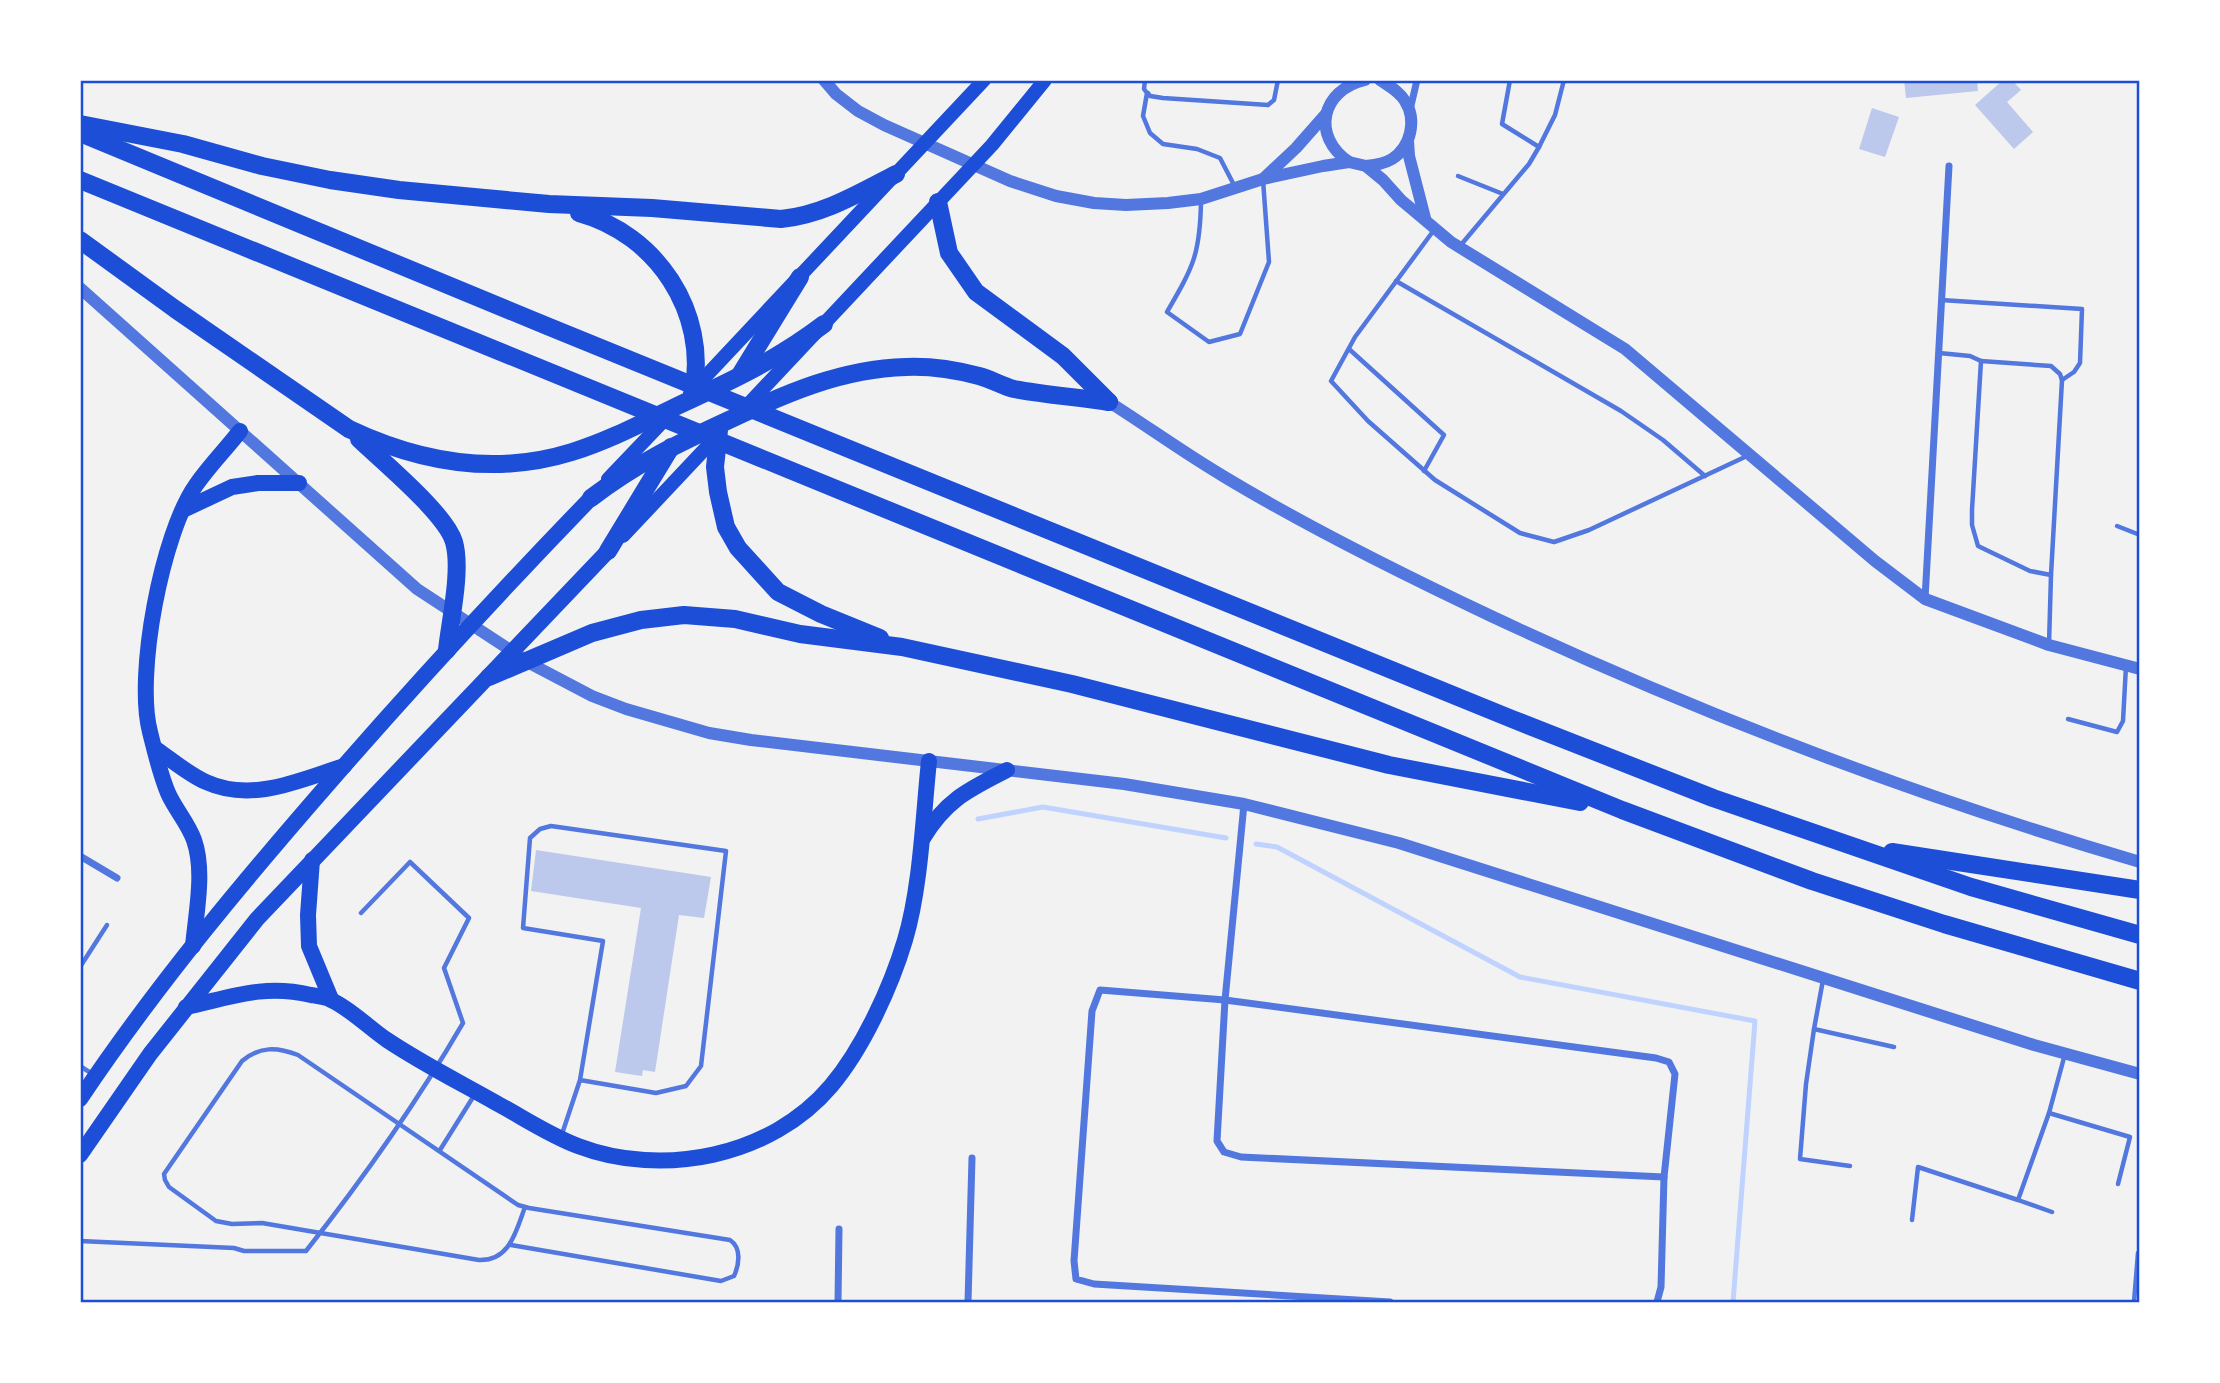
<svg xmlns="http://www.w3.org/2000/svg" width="2220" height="1383" viewBox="0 0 2220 1383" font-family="'Golos Text',sans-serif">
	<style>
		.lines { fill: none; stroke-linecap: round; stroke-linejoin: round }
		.stream { stroke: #bfd3fe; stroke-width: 5 }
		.building { fill: #bdc9ec }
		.service { stroke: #5277de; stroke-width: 4.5 }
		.minor { stroke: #5277de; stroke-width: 7 }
		.tertiary { stroke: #5277de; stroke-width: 12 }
		.primary { stroke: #1d4ed8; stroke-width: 14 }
		.trunk { stroke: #1d4ed8; stroke-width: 16 }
		.motorway { stroke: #1d4ed8; stroke-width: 18 }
		.neatline { fill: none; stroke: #1d4ed8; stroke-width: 2.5 }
	</style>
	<rect width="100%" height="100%" fill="#f2f2f2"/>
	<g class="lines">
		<g class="stream">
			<polyline points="978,819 1043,807 1226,838"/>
			<polyline points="1256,844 1277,847 1520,977 1755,1021 1733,1302"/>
		</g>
	</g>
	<g class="building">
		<polygon points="1904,80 1977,80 1978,91 1906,98"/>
		<polygon points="2003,80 2012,80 2021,90 2007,102 2033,132 2014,149 1975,105"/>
		<polygon points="1872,108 1899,117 1885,157 1859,149"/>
		<polygon points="536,850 711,877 704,918 679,915 655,1072 643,1070 642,1076 615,1072 641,908 531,891"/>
	</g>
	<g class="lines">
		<g class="service">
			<polyline points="1145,80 1144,89 1147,93 1143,116 1150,133 1163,144 1197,149 1220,158 1234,185"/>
			<polyline points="1510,80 1502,124 1539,147 1555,115 1564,80"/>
			<polyline points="1148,93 1150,96 1163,98 1268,105 1274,100 1278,80"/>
			<polyline points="1458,176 1503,194"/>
			<path d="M1201,202C1200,255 1193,267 1167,312L1209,342L1240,334L1269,262L1263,180"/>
			<polyline points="1434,230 1355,337 1331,381 1368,421 1435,480 1520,533 1554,542 1589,530 1747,456"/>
			<polyline points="1460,246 1529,164 1539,147"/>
			<polyline points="1396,281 1621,411 1663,440 1705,476"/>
			<polyline points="1941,300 2082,309 2080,363 2074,372 2062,380"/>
			<polyline points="1349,349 1444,435 1424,471"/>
			<polyline points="1939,353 1970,356 1981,361"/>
			<polygon points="1981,361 2051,366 2060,374 2062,380 2051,575 2030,571 1978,546 1972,525 1972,510"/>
			<polyline points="2117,526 2140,535"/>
			<polyline points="2049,644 2051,575"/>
			<polyline points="2068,719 2117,732 2123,721 2126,666"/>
			<polyline points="80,967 107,925"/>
			<polyline points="1823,980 1814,1029 1894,1047"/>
			<polyline points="1814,1029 1806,1084 1800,1159 1850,1166"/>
			<polyline points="80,1066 94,1075"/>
			<polyline points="2049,1113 2130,1137 2118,1184"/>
			<polyline points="562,1134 580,1080 603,941 523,928 530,838 540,829 551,826 726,851 701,1066 686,1086 656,1093 580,1080"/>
			<polyline points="440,1150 475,1094"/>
			<polyline points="2052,1212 2018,1200 2049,1113 2065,1054"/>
			<polyline points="1912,1220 1918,1167 2018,1200"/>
			<path d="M80,1241L234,1248L244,1251H306C363,1179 417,1102 463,1023L444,968L469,918L410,862L361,913"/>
			<path d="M511,1245L721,1281L734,1276C739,1265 742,1248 730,1240L529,1208L518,1205L298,1055C277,1047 260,1046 242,1061L164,1174L165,1180L169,1187L216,1221L232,1224L262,1223L479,1260C510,1261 516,1231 525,1207"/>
			<polyline points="2134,1302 2138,1253"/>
		</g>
		<g class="minor">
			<polyline points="1410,110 1417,80"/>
			<polyline points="1925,599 1949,166"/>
			<polyline points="1244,804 1225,1000 1217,1141 1224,1152 1241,1157 1664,1177"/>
			<polyline points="80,856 117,878"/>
			<polyline points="838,1302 839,1229"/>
			<polyline points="968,1302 972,1158"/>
			<polyline points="1390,1302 1094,1284 1076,1279 1074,1261 1092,1011 1100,990 1225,1000 1656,1058 1669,1062 1675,1074 1664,1177 1661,1287 1657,1302"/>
		</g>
		<g class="tertiary">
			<polyline points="824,80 836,94 858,111 884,125 1010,181 1056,196 1094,203 1126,205 1168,203 1201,199 1263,179 1323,166 1349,162 1366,166 1383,180 1401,200 1451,242 1625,349 1875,561 1925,599 2049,645 2140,669"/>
			<polyline points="1408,141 1409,156 1425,218"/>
			<path d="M1349,162C1311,136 1321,90 1365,80"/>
			<path d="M1366,166C1375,165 1384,164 1392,159C1411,147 1417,120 1405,101C1399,91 1389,86 1380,80"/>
			<polyline points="1263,179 1296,148 1326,114"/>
			<polyline points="80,288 417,589 533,665 592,696 626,709 709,733 751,740 1124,784 1244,804 1399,843 2034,1045 2140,1074"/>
			<path d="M1109,402C1147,426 1184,453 1223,476C1309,528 1400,573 1491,616C1700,714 1918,797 2140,862"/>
		</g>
		<g class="primary">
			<polyline points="690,393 984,80"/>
			<polyline points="741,412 992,145 1045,80"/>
			<polyline points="608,479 671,413"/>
			<polyline points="623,536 719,434"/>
		</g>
		<g class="trunk">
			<polyline points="183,510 232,487 258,483 299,483"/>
			<path d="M156,749C172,760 188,774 206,782C252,803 300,780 344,766"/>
			<path d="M923,838C946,800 968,790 1007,770"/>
			<polyline points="312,860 308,915 309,946 331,999"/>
			<path d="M193,946C196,913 205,871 194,840C188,823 175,809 168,793C160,774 155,752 150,732C135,675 162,533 196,485C209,466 226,449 240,431"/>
			<path d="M186,1007C232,997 263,984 311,995C317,996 326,997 331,1000C351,1009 369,1028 387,1040C423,1064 461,1083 498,1104C524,1118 549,1135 578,1146C662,1178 771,1157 831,1086C863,1048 891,987 905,940C921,886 923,817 929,761"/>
			<path d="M80,1099C157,984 246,878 336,775C419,680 504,588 591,498"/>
			<polyline points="80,1155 150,1054 257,919 608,551"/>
		</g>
		<g class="motorway">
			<path d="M80,124L183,144L262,166L330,180L399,190L549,204L652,208L781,219C823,215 859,193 896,174"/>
			<polyline points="80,133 547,326 1512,719 1713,798 1971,887 2140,935"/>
			<polyline points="80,180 1622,810 1812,881 1944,924 2140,981"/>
			<polyline points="938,202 949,253 976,292 1063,356 1109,402"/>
			<path d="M579,213C656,234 709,312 693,393"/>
			<path d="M80,240L175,309L349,429C421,463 495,476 572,452C608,441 642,423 675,407C729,382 777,360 824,324"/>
			<polyline points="740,375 800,277"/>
			<polyline points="719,430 715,467 718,492 726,527 738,548 778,592 821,614 880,638"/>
			<path d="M359,439C383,462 446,514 454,542C462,570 450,621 447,650"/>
			<path d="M591,498C637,463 677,444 729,420C787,393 841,369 906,367C929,366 956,370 979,376C991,379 1002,386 1014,389C1045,395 1078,397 1109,402"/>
			<polyline points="608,551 671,447"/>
			<polyline points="489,677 592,633 641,620 684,615 735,619 800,634 902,647 1072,684 1389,765 1580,802"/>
			<polyline points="1892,852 2140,890"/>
		</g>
	</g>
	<rect width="2220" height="1383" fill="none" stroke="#ffffff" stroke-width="164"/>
	<rect x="82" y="82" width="2056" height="1219" class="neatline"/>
</svg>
